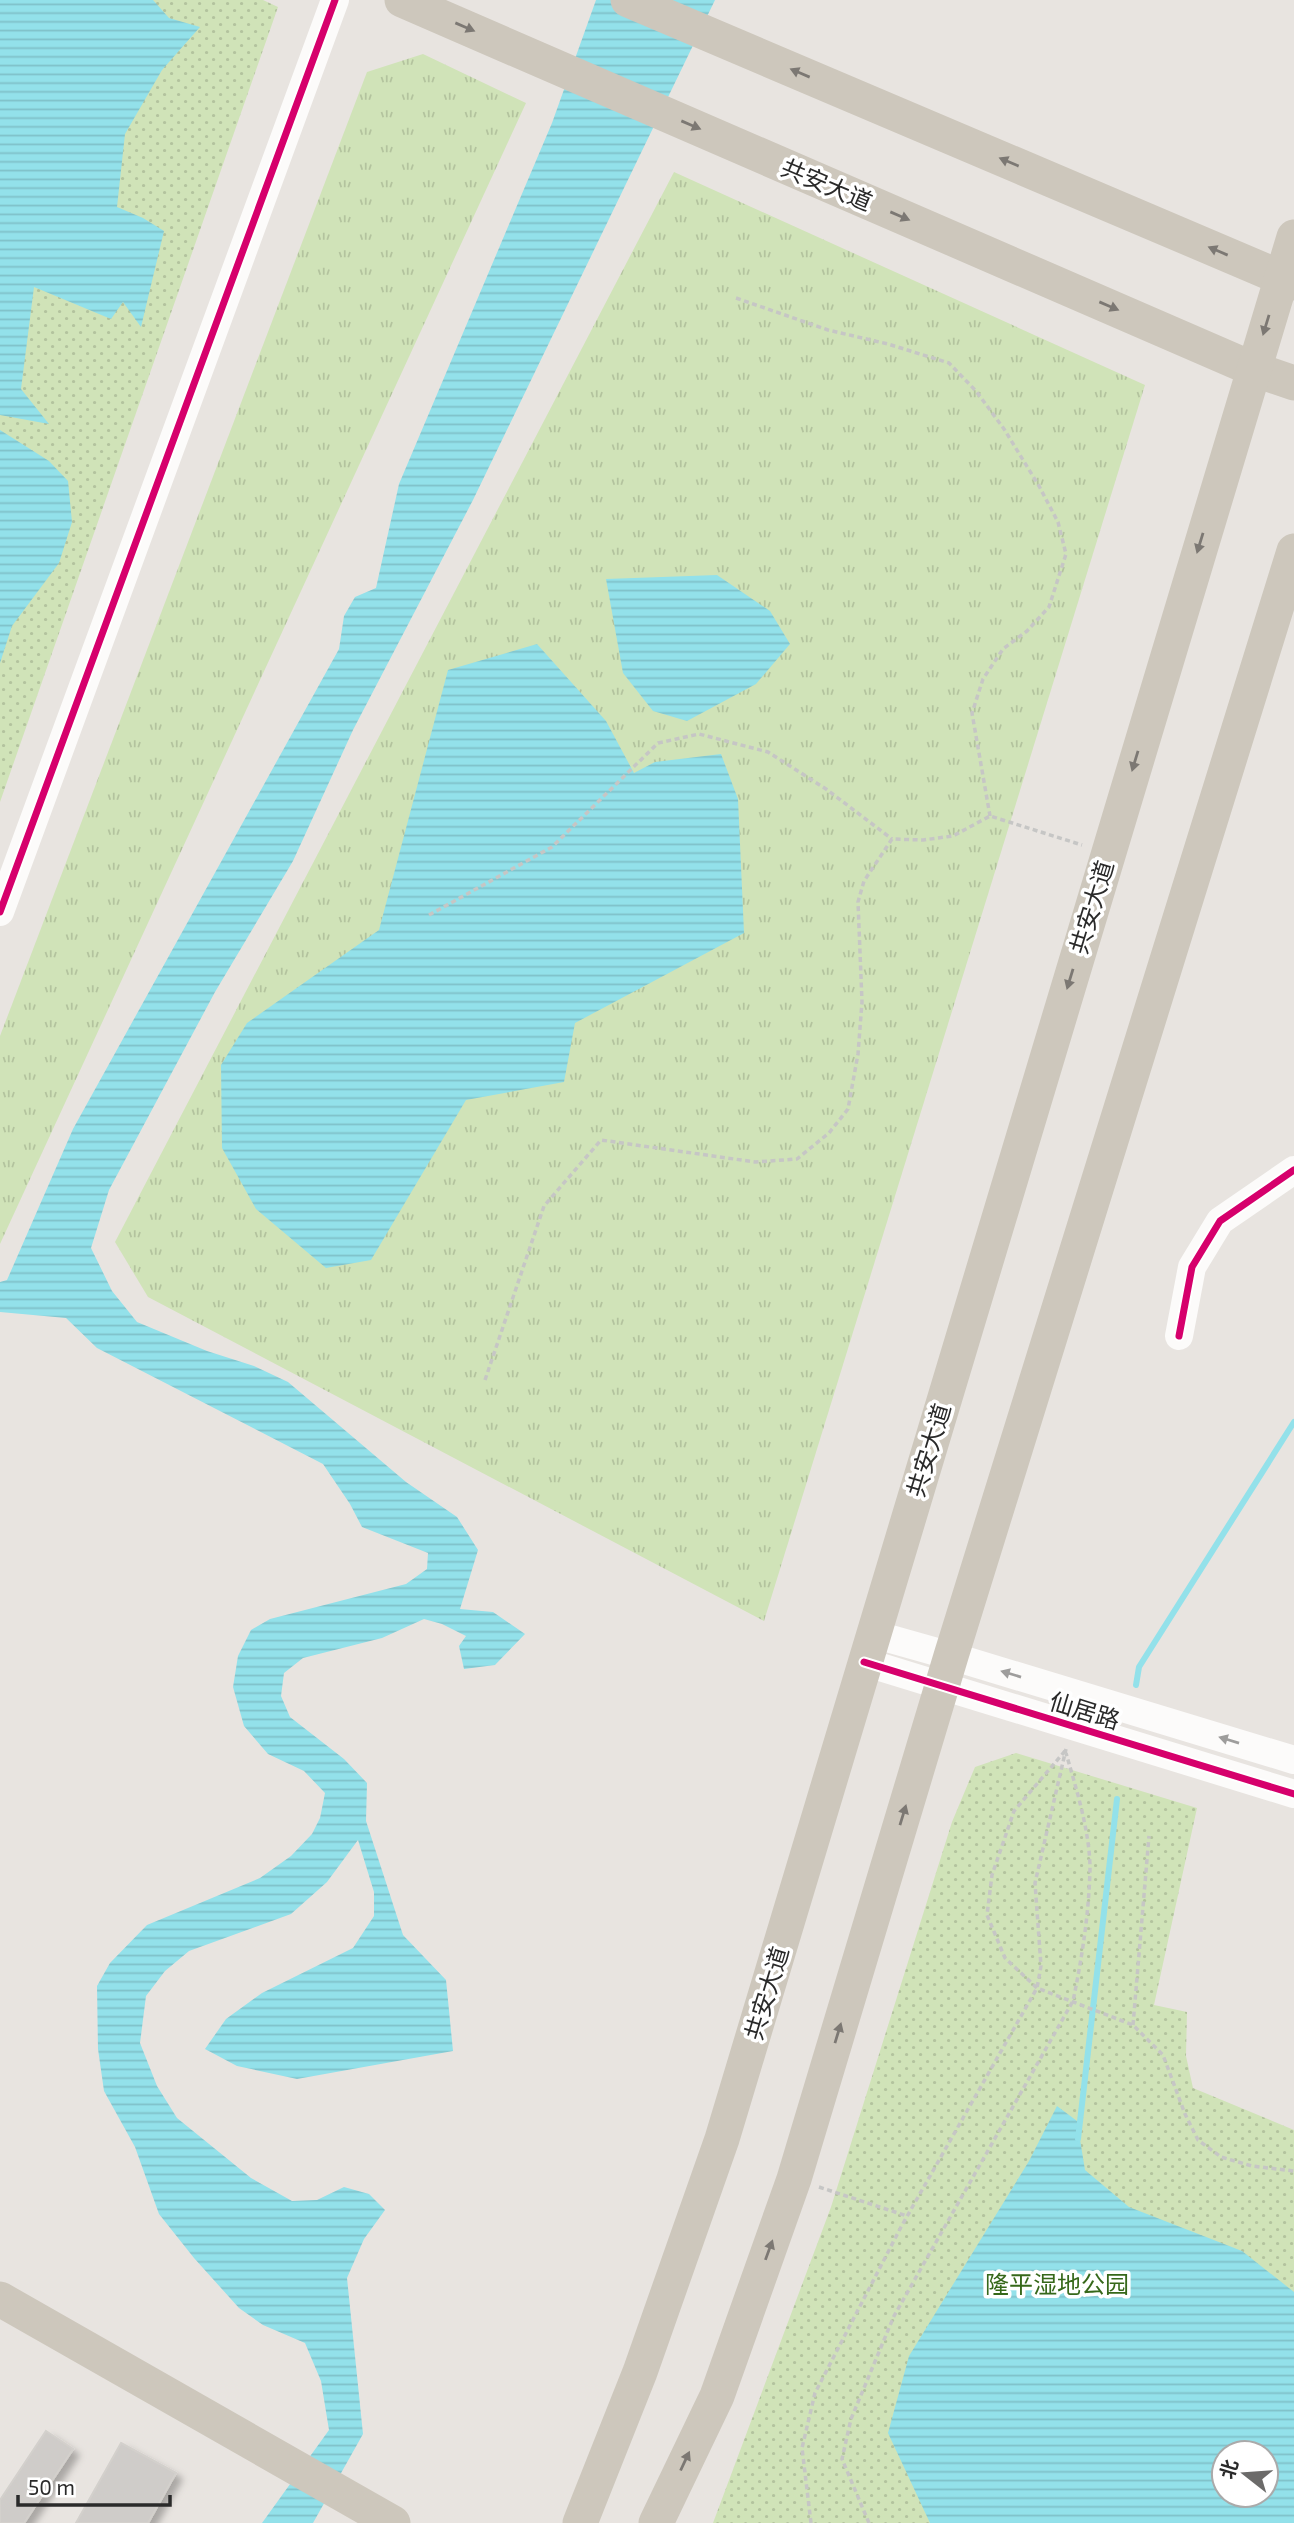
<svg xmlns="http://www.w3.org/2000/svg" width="1294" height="2523" viewBox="0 0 1294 2523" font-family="'Exo 2','Noto Sans SC',sans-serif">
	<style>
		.grass { fill: url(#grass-tufts) }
		.park { fill: url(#park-dots); fill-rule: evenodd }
		.water { fill: url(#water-rules); fill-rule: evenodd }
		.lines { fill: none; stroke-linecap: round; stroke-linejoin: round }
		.stream { stroke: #93e1ea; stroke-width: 6 }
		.building { fill: #cfccc9; stroke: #d3d0cc; stroke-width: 2; filter: url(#shadow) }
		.path { stroke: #c6c6c5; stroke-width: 3.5; stroke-dasharray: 5 3.5; stroke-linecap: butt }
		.minor { stroke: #fcfbfa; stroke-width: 28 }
		.major { stroke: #cdc7bc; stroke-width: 35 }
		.cycleway-casing { stroke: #fff; stroke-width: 11 }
		.cycleway { stroke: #d6006c; stroke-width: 7 }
		.oneway { fill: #7c7873 }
		.oneway2 { fill: #9e9d9c }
		.labels { text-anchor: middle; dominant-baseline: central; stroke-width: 7; stroke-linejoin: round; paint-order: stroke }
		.street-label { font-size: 24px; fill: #2a2a2a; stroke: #fff }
		.park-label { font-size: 24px; fill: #36681a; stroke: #fff }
	</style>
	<defs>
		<pattern id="grass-tufts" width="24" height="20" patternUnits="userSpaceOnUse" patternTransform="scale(1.75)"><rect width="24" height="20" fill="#d0e3b8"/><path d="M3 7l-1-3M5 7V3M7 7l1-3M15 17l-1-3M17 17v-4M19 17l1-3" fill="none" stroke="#b3c39e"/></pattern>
		<pattern id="park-dots" width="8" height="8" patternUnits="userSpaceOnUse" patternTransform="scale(1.75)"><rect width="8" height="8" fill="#d0e3b8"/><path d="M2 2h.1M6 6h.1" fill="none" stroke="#b3c39e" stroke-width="1.8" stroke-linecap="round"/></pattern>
		<pattern id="water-rules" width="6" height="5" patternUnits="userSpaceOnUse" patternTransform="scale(1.75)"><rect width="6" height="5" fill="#93e1ea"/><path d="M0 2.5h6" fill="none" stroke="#7fc1c9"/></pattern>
		<filter id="shadow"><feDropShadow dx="6" dy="6" stdDeviation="3.5" flood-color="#0004"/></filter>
	</defs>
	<rect width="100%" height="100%" fill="#e8e4e0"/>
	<g class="grass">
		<polygon points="423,54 526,103 0,1244 0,1036 367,72"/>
		<polygon points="674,172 1145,385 764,1621 148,1297 115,1242"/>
	</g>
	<g class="park">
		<polygon points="0,0 263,0 278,7 0,802"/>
		<path d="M1016,1753L1197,1808L1154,2005L1187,2012L1186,2056L1193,2088L1294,2130V2523H713L831,2207L952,1822L975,1767ZM1224,2453H1266V2495H1224Z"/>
	</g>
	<g class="water">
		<polygon points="0,0 153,0 169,18 200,27 162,70 125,134 117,207 143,218 164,231 141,327 123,302 111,319 34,287 21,389 49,424 0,415"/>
		<polygon points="596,0 715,0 473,500 353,730 293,861 215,992 109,1190 91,1248 112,1291 137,1322 207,1351 254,1366 288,1382 406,1482 457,1517 478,1550 460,1609 493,1612 525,1634 495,1665 464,1669 459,1646 466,1636 442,1624 424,1619 382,1638 303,1658 284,1673 281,1696 290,1717 344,1759 367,1783 366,1821 403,1935 446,1980 453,2051 297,2079 237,2066 205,2049 226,2019 262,1993 353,1948 374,1916 374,1892 358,1840 327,1882 291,1914 189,1951 165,1971 146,1996 140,2043 157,2086 177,2118 251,2178 292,2201 317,2200 344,2187 369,2194 385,2210 364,2239 347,2278 363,2434 313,2523 262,2523 329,2430 321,2381 305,2343 263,2325 239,2308 194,2258 159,2214 135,2147 104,2091 98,2049 97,1986 110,1963 147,1925 260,1878 291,1856 312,1834 320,1818 325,1793 304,1771 268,1754 244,1726 233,1687 238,1656 251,1630 270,1619 406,1584 427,1569 428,1553 362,1527 350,1504 323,1464 97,1348 66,1318 0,1312 0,1282 7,1280 73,1129 339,649 344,616 355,597 376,588 399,484 552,123"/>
		<polygon points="0,430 49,461 68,481 72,522 59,563 12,626 0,663"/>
		<polygon points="717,575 770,611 790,644 756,684 687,721 653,711 623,673 606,579"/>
		<polygon points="537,644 606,721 634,773 655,762 721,754 738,799 744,933 575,1023 564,1082 466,1100 371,1260 326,1268 256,1209 222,1148 221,1065 247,1023 379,930 448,670"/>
		<path d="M1057,2106L1077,2121L1085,2170L1129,2207L1242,2251L1294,2292V2523H930L888,2433L909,2356L1029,2161ZM1224,2453H1266V2495H1224Z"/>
	</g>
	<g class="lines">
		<g class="stream">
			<polyline points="1136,1685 1139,1667 1294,1422"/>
			<polyline points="1078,2139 1117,1799"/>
		</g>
	</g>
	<g class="building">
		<polygon points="46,2431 73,2449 24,2523 0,2523 0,2500"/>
		<polygon points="121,2443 176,2473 148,2523 76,2523"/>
	</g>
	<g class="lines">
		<g class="path">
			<polyline points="736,298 828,330 888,344 949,363 976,391 1004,429 1039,486 1058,522 1066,554 1049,607 1027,631 1003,649 983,679 972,713 990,816"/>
			<polyline points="429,915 552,847 658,743 699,734 768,752 826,789 892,839"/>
			<polyline points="485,1380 544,1206 601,1140 755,1162 797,1159 829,1133 848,1109 858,1054 862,1002 858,902 864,881 892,839 923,840 953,836 990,816 1082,845"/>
			<polyline points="1065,1751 1014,1811 992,1875 987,1915 1005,1958 1037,1988 1133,2025 1163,2055 1185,2114 1198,2140 1221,2157 1252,2166 1294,2171"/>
			<polyline points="1133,2025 1149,1836"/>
			<polyline points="819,2187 907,2216"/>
			<polyline points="811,2523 802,2448 815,2393 901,2227 1037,1988 1041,1966 1035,1883 1066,1749"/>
			<path d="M869,2523L842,2459L851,2419L894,2316L1073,2001C1082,1958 1089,1913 1090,1869C1090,1832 1076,1788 1066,1753"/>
		</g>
		<g class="minor">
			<polyline points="0,912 335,0"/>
			<polyline points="1179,1336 1192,1267 1220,1221 1294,1170"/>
			<polyline points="873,1634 951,1656 1294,1760"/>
			<polyline points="864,1662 1294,1794"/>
		</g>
		<g class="major">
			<polyline points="402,0 1253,369 1294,383"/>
			<polyline points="628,0 1294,283"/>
			<polyline points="0,2299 393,2523"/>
			<polyline points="580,2523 640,2372 722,2139 1294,237"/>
			<polyline points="656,2523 717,2396 794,2179 951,1656 1294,551"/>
		</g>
		<g class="cycleway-casing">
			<g id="cycleway">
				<polyline points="0,912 335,0"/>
				<polyline points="1179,1336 1192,1267 1220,1221 1294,1170"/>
				<polyline points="864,1662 1294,1794"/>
			</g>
		</g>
		<use href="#cycleway" class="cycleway"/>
	</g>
	<defs><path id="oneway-solid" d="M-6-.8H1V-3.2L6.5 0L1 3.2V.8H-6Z" transform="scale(1.75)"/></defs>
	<g class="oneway">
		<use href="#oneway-solid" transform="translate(465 27) rotate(23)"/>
		<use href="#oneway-solid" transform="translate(800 73) rotate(-157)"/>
		<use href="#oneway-solid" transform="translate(691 125) rotate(23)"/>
		<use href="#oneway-solid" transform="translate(1009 162) rotate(-157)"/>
		<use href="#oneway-solid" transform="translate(900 216) rotate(23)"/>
		<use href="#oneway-solid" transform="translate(1218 251) rotate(-157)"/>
		<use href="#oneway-solid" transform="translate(1109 306) rotate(23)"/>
		<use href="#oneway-solid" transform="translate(1266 325) rotate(107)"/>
		<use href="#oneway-solid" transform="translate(1200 543) rotate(107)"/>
		<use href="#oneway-solid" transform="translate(1135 761) rotate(107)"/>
		<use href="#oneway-solid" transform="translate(1070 979) rotate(107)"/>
		<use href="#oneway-solid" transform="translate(903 1815) rotate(-73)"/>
		<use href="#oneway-solid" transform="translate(838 2033) rotate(-73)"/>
		<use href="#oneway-solid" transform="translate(769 2250) rotate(-70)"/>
		<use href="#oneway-solid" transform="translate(685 2461) rotate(-65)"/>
	</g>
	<g class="oneway2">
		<use href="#oneway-solid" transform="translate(1011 1674) rotate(-163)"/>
		<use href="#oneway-solid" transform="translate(1229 1740) rotate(-163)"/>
	</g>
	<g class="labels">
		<g class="street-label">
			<text transform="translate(827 184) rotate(23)">共安大道</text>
			<text transform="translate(1091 907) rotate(-73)">共安大道</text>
			<text transform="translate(928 1450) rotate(-73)">共安大道</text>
			<text transform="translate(1085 1710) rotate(17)">仙居路</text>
			<text transform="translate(766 1993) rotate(-73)">共安大道</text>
		</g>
		<g class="park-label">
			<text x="1057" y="2283">隆平湿地公园</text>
		</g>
	</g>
	<g transform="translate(1245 2474) rotate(287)"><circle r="33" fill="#ffffff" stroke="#aaaaaa" stroke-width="2"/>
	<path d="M0-5L12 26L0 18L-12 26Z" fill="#6c6b6a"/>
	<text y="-10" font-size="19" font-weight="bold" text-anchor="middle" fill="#2a2a2a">北</text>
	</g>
	<path d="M18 2495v10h152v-10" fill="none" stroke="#2a2a2a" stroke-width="3.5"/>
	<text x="28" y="2495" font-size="21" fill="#2a2a2a" stroke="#ffffff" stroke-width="5" paint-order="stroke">50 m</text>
</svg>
